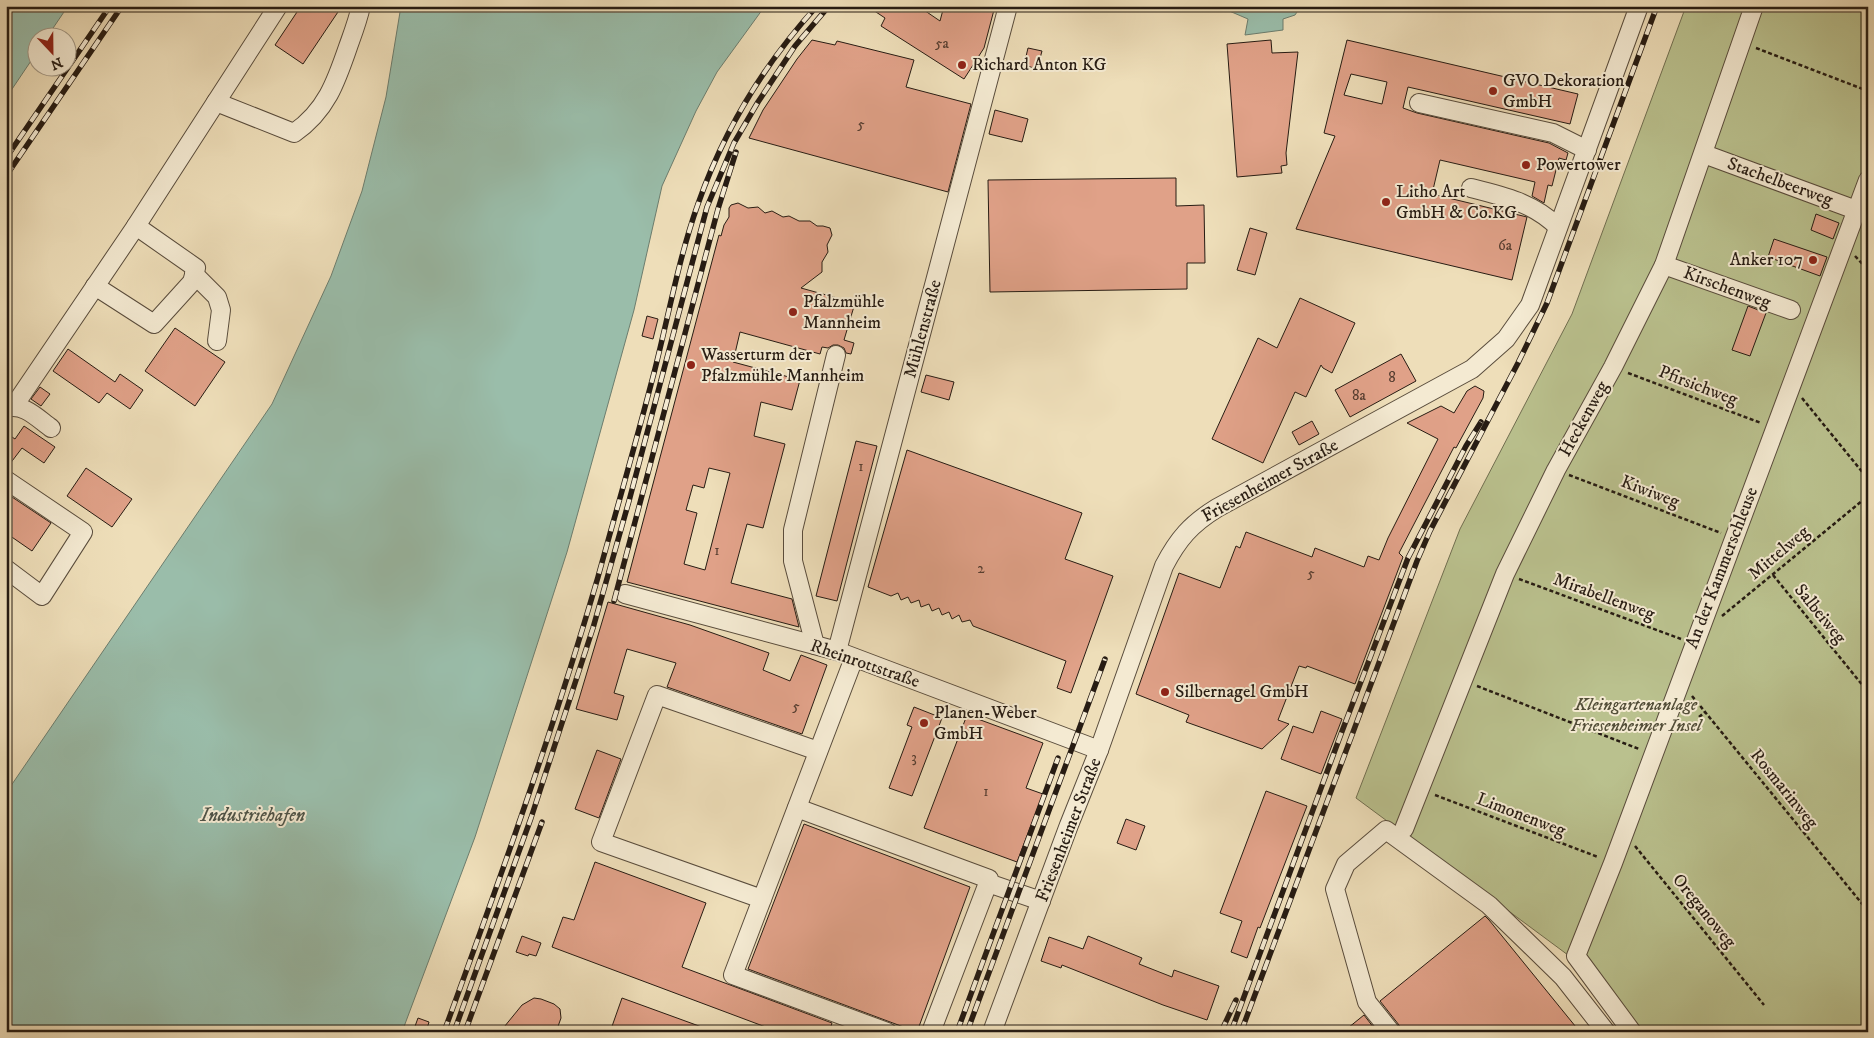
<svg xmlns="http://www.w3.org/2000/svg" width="1874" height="1038" viewBox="0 0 1874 1038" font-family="'IM FELL DW Pica',serif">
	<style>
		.green { fill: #bac18e; stroke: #706e50 }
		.water { fill: #9abdaa; stroke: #6c7d6e }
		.building { fill: #e0a188; stroke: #271c13; fill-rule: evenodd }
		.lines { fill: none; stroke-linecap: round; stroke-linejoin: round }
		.minor-casing { stroke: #594c3c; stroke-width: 20 }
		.path { stroke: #271c13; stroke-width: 2.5; stroke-dasharray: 4 2.5; stroke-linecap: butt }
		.minor { stroke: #f4ead2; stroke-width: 18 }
		.rail-casing { stroke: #271c13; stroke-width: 5.5 }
		.rail { stroke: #f4ead2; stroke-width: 4; stroke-dasharray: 11; stroke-linecap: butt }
		.poi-dot { fill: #8f2418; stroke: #f4ead2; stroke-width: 2 }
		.labels { text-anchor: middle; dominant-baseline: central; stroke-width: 4; stroke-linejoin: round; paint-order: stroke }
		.number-label { font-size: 15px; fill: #553d30 }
		.poi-label { font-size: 18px; fill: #271c13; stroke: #f4ead2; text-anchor: start }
		.street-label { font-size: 18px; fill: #271c13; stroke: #f4ead2 }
		.park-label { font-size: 18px; font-style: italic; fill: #534e38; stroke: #f4ead2 }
		.water-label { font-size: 19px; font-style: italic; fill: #4f5448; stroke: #f4ead2 }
	</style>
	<rect width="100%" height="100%" fill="#eedeb9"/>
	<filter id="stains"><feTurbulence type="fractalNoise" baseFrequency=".004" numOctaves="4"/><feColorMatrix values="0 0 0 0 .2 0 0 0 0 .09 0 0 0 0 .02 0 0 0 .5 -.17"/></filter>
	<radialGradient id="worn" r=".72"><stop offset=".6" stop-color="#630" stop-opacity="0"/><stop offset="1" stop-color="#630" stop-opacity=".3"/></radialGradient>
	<polygon class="green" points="1686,6 1868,6 1868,1032 1628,1032 1572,958 1356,798 1460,529 1572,314"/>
	<g class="water">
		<polygon points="6,6 68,6 47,37 38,38 37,52 6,98"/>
		<polygon points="401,6 765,6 717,72 696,111 662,186 634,310 567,552 475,837 402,1032 6,1032 6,793 272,404 331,276 362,191 386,97"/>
		<polygon points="1226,6 1301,6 1295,15 1283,19 1283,30 1245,35 1248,19 1227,10"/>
	</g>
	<g class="building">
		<polygon points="301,6 342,6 303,64 275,45"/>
		<polygon points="867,6 918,6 940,21 944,6 995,6 984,48 964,79 881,26 885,18"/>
		<polygon points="812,40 835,45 837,41 914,60 906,87 971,104 948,192 749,138 763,110 797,59"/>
		<polygon points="1271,40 1272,53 1298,52 1286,153 1287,165 1281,166 1282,173 1237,177 1227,44"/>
		<path d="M1347,40L1578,94L1570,124L1408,87L1403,108L1417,113L1549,143L1568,153L1566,160L1559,158L1552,186L1548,185L1544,203L1532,196L1535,182L1440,160L1432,194L1527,217L1512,280L1296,229L1335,136L1324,133ZM1351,74L1387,82L1382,104L1344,95Z"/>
		<polygon points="1028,48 1042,51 1037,69 1024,65"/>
		<polygon points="995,110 1028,119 1022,142 989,134"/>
		<polygon points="1176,178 1176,206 1204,205 1205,263 1187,263 1187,289 990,292 988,180"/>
		<path d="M738,203L748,208L758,207L765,213L772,211L783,217L789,216L799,221H810L817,226H823L830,228L832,235L827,245L828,252L822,262V272L801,288L855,303L844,340L854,343L851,354L846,353L844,348L838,345H833L828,348L822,347L820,354L740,332L733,362L800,380L792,410L761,402L754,436L785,444L763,528L747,524L731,583L792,599L799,627L627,582L719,235L721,236L724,225L729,217V208L731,205ZM709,468L730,473L705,570L684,564L697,513L686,510L693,485L704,488Z"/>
		<polygon points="1816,214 1839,223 1833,239 1811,230"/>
		<polygon points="1250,228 1267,233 1255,275 1237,270"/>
		<polygon points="1774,239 1827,257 1820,276 1768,257"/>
		<polygon points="1300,298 1355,323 1332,373 1323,368 1321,365 1306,397 1295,392 1263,463 1212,439 1258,338 1277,348"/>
		<polygon points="1748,306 1766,313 1750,356 1732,350"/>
		<polygon points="647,316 658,319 653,339 642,336"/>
		<polygon points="175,328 225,362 195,406 145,371"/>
		<polygon points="68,349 115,382 120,374 143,390 130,409 107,393 99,403 53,371"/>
		<polygon points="1401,354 1416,381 1350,417 1335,390"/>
		<polygon points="926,375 954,382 949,400 921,392"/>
		<polygon points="1475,386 1484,391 1483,398 1456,448 1454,447 1399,553 1403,557 1355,684 1307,666 1306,668 1299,666 1278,720 1289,724 1262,749 1186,722 1189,715 1136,694 1179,573 1220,588 1236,546 1240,548 1246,532 1312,557 1315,548 1364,567 1368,556 1379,560 1388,538 1438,439 1407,423 1441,406 1454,413 1467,391"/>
		<polygon points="40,387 50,394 41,406 31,399"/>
		<polygon points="1312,421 1319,434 1299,445 1292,432"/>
		<polygon points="24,426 55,447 44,463 22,448 6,469 6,433 15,439"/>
		<polygon points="856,441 877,446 837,601 816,596"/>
		<polygon points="907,450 1082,513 1065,559 1113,576 1071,693 1057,688 1066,661 973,626 970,620 962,622 959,615 952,619 949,612 942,615 939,608 932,611 929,604 921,607 919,600 911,603 908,597 901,600 898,593 891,596 868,587"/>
		<polygon points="86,468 132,499 112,527 67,496"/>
		<polygon points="6,493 51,523 32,551 6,533"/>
		<polygon points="608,602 690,625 769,653 763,670 790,681 801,655 827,665 802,734 667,687 676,663 627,649 614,693 624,696 617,720 576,709"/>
		<polygon points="914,707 942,718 912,796 889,788 912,727 907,725"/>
		<polygon points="1321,711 1342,719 1321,774 1281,759 1293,726 1313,733"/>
		<polygon points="967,715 1043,743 1026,788 1043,794 1017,862 924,828"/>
		<polygon points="597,750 621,759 599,818 575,809"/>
		<polygon points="1266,791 1307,806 1260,928 1258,927 1247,958 1231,952 1242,921 1220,913"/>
		<polygon points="1126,819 1145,826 1136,850 1117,843"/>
		<polygon points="804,824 970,887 917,1032 748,969"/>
		<polygon points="595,862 706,903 682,967 832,1023 829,1032 779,1032 552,947 563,917 574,920"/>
		<polygon points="1485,916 1489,920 1580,1032 1401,1032 1399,1025 1380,1001"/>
		<polygon points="522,936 541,943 536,956 529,954 528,956 516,952"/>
		<polygon points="1088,936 1142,958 1139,964 1172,977 1174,970 1219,986 1207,1020 1163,1005 1062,965 1061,968 1041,961 1049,937 1083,949"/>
		<polygon points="534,998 541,999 554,1004 560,1009 561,1018 556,1032 500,1032 522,1005"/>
		<polygon points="622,998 710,1030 710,1032 610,1032"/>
		<polygon points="1364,1015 1377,1032 1343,1032"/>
		<polygon points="418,1018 429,1022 426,1032 414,1029"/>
	</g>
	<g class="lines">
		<g class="minor-casing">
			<g id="minor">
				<path d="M216,102L294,133C326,111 336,82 348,47C353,33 358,20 361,6"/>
				<polyline points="1419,103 1553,133 1587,150"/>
				<polyline points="1704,154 1856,210"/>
				<path d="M1471,188C1505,197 1532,202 1558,227"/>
				<polyline points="1664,265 1791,310"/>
				<polyline points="194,274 217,297 221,310 217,341"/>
				<polyline points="95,286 154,324 192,282 196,268 136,226"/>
				<polyline points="14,406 136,226 278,6"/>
				<path d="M6,408C24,403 37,418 51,428"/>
				<polyline points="6,480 83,532 42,596 6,569"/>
				<polyline points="625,594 837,651 1099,750"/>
				<polyline points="815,645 793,561 793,530 836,355"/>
				<polyline points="837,651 1008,6"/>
				<polyline points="854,658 733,975 887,1032"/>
				<polyline points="797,808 989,879 988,883 1041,901"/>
				<polyline points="1404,829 1505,574 1556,470 1613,367 1664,265 1754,6"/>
				<polyline points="762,899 601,842 657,695 818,751"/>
				<polyline points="931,1032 988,883"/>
				<path d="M992,1032L1069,825L1099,750L1164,566C1178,539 1191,524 1217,508L1472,369L1506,339L1530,305L1639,6"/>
				<polyline points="1391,1032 1367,1002 1335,889 1346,864 1386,830 1489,905 1563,977 1606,1032"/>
				<polyline points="1632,1032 1576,956 1613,863 1868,180"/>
			</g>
		</g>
		<g class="path">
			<polyline points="1756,48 1868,91"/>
			<polyline points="1855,256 1868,270"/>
			<polyline points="1628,373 1761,423"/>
			<polyline points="1802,398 1868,479"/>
			<polyline points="1569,475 1721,533"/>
			<polyline points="1773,575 1868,692"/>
			<polyline points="1519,579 1681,639"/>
			<polyline points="1722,616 1868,496"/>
			<polyline points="1477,686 1639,749"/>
			<polyline points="1692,696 1868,911"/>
			<polyline points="1699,717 1705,712"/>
			<polyline points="1435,795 1598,857"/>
			<polyline points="1635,846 1764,1005"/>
		</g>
		<use href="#minor" class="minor"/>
		<g class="rail-casing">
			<g id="rail">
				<polyline points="6,158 110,6"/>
				<polyline points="6,176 122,6"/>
				<polyline points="614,601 718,209 736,152"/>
				<path d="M444,1032C499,882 553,731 598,577C617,508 637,439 655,369C669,314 679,257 698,204C724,130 764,64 817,6"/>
				<polyline points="454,1032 531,818 593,628 629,501 707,207 734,143 758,102 795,46 829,6"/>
				<polyline points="465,1032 542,822"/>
				<polyline points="957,1032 1058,758"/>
				<polyline points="967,1032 1105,659"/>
				<polyline points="1221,1032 1236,1000"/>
				<polyline points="1231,1032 1341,734 1408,558 1466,446 1481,422"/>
				<polyline points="1241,1032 1417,561 1430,531 1518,363 1547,303 1657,6"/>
			</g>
		</g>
		<use href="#rail" class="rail"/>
	</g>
	<g class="poi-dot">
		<circle cx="962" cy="65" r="5"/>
		<circle cx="1493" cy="91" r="5"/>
		<circle cx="1526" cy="165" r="5"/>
		<circle cx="1386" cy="202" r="5"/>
		<circle cx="1813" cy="260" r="5"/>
		<circle cx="793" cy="312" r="5"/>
		<circle cx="691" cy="365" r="5"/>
		<circle cx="1165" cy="692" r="5"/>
		<circle cx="924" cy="723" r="5"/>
	</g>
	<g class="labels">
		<g class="number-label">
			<text x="942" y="43">5a</text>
			<text x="861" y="124">5</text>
			<text x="1505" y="245">6a</text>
			<text x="1392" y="377">8</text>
			<text x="1359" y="395">8a</text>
			<text x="861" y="466">1</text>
			<text x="717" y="550">1</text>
			<text x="981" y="568">2</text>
			<text x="1311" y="573">5</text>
			<text x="796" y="706">5</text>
			<text x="914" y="757">3</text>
			<text x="986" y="791">1</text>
		</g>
		<g class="poi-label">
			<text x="972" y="65">Richard Anton KG</text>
			<text x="1503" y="81">GVO Dekoration<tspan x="1503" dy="21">GmbH</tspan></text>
			<text x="1536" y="165">Powertower</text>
			<text x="1396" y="192">Litho Art<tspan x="1396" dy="21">GmbH &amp; Co.KG</tspan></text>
			<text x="1803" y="260" text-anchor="end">Anker 107</text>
			<text x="803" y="302">Pfalzmühle<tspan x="803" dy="21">Mannheim</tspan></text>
			<text x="701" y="355">Wasserturm der<tspan x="701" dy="21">Pfalzmühle Mannheim</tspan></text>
			<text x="1175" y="692">Silbernagel GmbH</text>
			<text x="934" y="713">Planen-Weber<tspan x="934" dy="21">GmbH</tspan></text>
		</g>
		<g class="street-label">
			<text transform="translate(1780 182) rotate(20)">Stachelbeerweg</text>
			<text transform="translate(1727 288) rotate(20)">Kirschenweg</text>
			<text transform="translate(923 329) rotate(-75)">Mühlenstraße</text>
			<text transform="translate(1698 386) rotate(21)">Pfirsichweg</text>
			<text transform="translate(1584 419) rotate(-61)">Heckenweg</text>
			<text transform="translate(1270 481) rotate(-29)">Friesenheimer Straße</text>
			<text transform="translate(1650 492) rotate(21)">Kiwiweg</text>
			<text transform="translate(1779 553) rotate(-40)">Mittelweg</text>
			<text transform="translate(1722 568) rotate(-69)">An der Kammerschleuse</text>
			<text transform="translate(1604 597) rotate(20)">Mirabellenweg</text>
			<text transform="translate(1820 614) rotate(51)">Salbeiweg</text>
			<text transform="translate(865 664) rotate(19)">Rheinrottstraße</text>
			<text transform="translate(1784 789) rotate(51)">Rosmarinweg</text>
			<text transform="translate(1521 815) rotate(21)">Limonenweg</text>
			<text transform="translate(1069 830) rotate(-69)">Friesenheimer Straße</text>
			<text transform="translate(1704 911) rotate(51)">Oreganoweg</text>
		</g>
		<g class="park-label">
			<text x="1636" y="705">Kleingartenanlage<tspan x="1636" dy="21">Friesenheimer Insel</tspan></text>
		</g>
		<g class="water-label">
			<text x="253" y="815">Industriehafen</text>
		</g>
	</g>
	<rect width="1874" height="1038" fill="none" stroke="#eedeb9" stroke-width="25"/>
	<rect x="8" y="8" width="1859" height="1023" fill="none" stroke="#271c13" stroke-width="2.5"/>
	<rect x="12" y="12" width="1849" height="1013" fill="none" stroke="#271c13"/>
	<g transform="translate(52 52) rotate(158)"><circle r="24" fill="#f4ead2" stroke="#a29886"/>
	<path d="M0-4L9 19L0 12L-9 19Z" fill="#8f2418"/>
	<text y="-8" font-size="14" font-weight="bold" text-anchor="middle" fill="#271c13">N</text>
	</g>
	<rect width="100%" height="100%" filter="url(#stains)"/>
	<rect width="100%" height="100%" fill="url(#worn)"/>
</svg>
